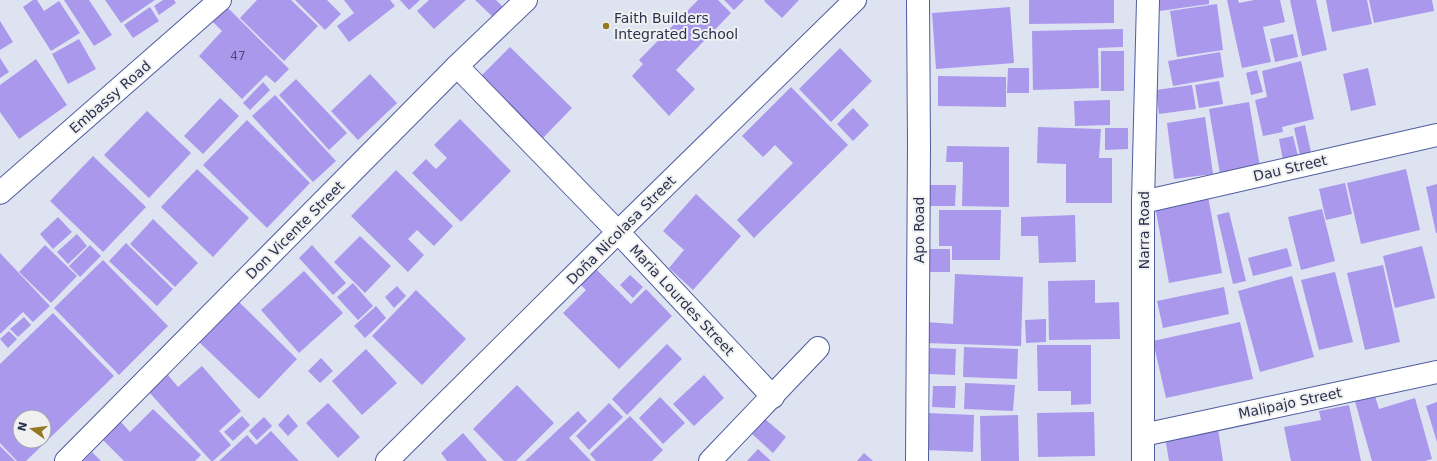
<svg xmlns="http://www.w3.org/2000/svg" width="1437" height="461" viewBox="0 0 1437 461" font-family="'DejaVu Sans',sans-serif">
	<style>
		.building { fill: #aa98ec; fill-rule: evenodd }
		.lines { fill: none; stroke-linecap: round; stroke-linejoin: round }
		.minor-casing { stroke: #4e5c9f; stroke-width: 24 }
		.minor { stroke: #fff; stroke-width: 22 }
		.poi-dot { fill: #937a21; stroke: #f0f0f0; stroke-width: 1.5 }
		.labels { text-anchor: middle; dominant-baseline: central; stroke-width: 4; stroke-linejoin: round; paint-order: stroke }
		.number-label { font-size: 12px; fill: #4b4c77 }
		.poi-label { font-size: 14px; fill: #2b3250; stroke: #f0f0f0; text-anchor: start }
		.street-label { font-size: 14px; fill: #2b3250; stroke: #f0f0f0 }
	</style>
	<rect width="100%" height="100%" fill="#dee3f2"/>
	<g class="building">
		<polygon points="33,0 37,0 44,11 59,1 80,33 51,51 23,7"/>
		<polygon points="64,0 89,0 112,35 94,46"/>
		<polygon points="105,0 155,0 121,23"/>
		<polygon points="163,0 174,0 176,3 159,15 154,6"/>
		<polygon points="257,0 291,0 318,26 284,61 240,18"/>
		<polygon points="295,0 327,0 341,14 325,30"/>
		<polygon points="344,0 390,0 395,6 349,42 337,26 354,13"/>
		<polygon points="400,0 420,0 409,10"/>
		<polygon points="429,0 466,0 434,29 417,11"/>
		<polygon points="475,0 496,0 504,8 495,19"/>
		<polygon points="698,0 718,0 731,13 676,70 695,89 669,116 632,76 643,64 639,60"/>
		<polygon points="724,0 744,0 734,10"/>
		<polygon points="765,0 799,0 782,18 764,1"/>
		<polygon points="1029,0 1114,0 1114,23 1029,24"/>
		<polygon points="1159,0 1209,0 1209,4 1160,11"/>
		<polygon points="1227,0 1238,0 1239,3 1254,0 1280,0 1285,22 1263,27 1271,62 1242,68"/>
		<polygon points="1290,0 1316,0 1327,50 1302,56"/>
		<polygon points="1326,0 1367,0 1372,24 1332,32"/>
		<polygon points="1369,0 1432,0 1434,11 1374,23"/>
		<polygon points="1217,4 1223,50 1177,57 1170,11"/>
		<polygon points="226,6 289,69 275,83 266,75 242,99 199,56 222,31 212,21"/>
		<polygon points="150,7 159,21 133,38 124,25"/>
		<polygon points="1010,7 1014,63 936,69 932,13"/>
		<polygon points="0,21 13,42 0,50"/>
		<polygon points="1123,29 1123,47 1098,48 1099,88 1033,90 1032,31"/>
		<polygon points="1293,34 1298,57 1275,62 1270,39"/>
		<polygon points="79,39 96,69 68,84 52,54"/>
		<polygon points="510,47 572,108 540,141 478,79"/>
		<polygon points="840,48 872,81 831,122 799,89"/>
		<rect x="1101" y="51" width="23" height="40"/>
		<polygon points="1220,52 1224,77 1173,86 1168,61"/>
		<polygon points="0,58 9,72 0,78"/>
		<polygon points="36,59 67,105 19,139 0,112 0,85"/>
		<polygon points="1301,61 1314,119 1282,127 1283,132 1263,136 1255,100 1267,97 1262,71"/>
		<polygon points="1008,68 1029,68 1029,93 1007,93"/>
		<polygon points="1368,68 1376,105 1351,111 1343,74"/>
		<polygon points="1257,70 1263,92 1251,95 1246,73"/>
		<polygon points="370,74 397,103 358,140 331,111"/>
		<polygon points="938,76 1006,77 1006,107 938,106"/>
		<polygon points="296,79 347,133 329,150 279,95"/>
		<polygon points="1219,81 1223,104 1199,108 1195,85"/>
		<polygon points="263,82 270,90 250,110 243,103"/>
		<polygon points="1192,85 1196,109 1159,114 1156,90"/>
		<polygon points="791,87 848,145 754,238 737,220 793,163 775,145 763,157 742,136"/>
		<polygon points="275,95 336,161 313,182 252,116"/>
		<polygon points="220,98 239,116 203,154 184,136"/>
		<polygon points="1110,100 1110,125 1075,126 1074,101"/>
		<polygon points="1249,102 1260,167 1220,174 1209,109"/>
		<polygon points="853,108 869,125 853,141 837,124"/>
		<polygon points="147,111 191,153 149,198 104,155"/>
		<polygon points="1205,117 1213,174 1174,179 1167,123"/>
		<polygon points="460,119 511,171 461,222 412,173 426,159 436,169 447,158 434,145"/>
		<polygon points="247,120 310,183 267,228 203,165"/>
		<polygon points="1305,125 1311,152 1300,155 1294,128"/>
		<polygon points="1038,127 1101,129 1099,158 1112,158 1112,203 1066,203 1066,164 1037,163"/>
		<polygon points="1105,128 1128,128 1128,149 1105,150"/>
		<polygon points="1293,136 1298,156 1283,160 1279,139"/>
		<polygon points="947,146 1009,147 1009,207 962,206 963,162 946,162"/>
		<polygon points="93,156 146,207 103,252 50,201"/>
		<polygon points="197,169 249,218 213,257 161,207"/>
		<polygon points="1406,169 1420,230 1361,244 1347,183"/>
		<polygon points="396,170 453,226 434,246 417,230 408,239 424,255 408,272 351,216"/>
		<polygon points="1345,183 1352,214 1326,220 1319,189"/>
		<polygon points="1437,184 1437,233 1436,233 1426,187"/>
		<polygon points="930,185 956,185 955,206 930,206"/>
		<polygon points="696,194 741,236 693,290 669,268 684,250 663,231"/>
		<polygon points="1208,196 1222,273 1169,283 1155,206"/>
		<polygon points="1322,209 1335,261 1301,270 1288,217"/>
		<polygon points="939,210 1001,210 1000,260 952,260 952,246 939,246"/>
		<polygon points="1229,212 1246,281 1233,284 1217,215"/>
		<polygon points="1075,215 1076,262 1039,263 1038,236 1021,236 1021,217"/>
		<polygon points="58,217 72,232 53,249 40,234"/>
		<polygon points="153,219 198,263 175,287 130,244"/>
		<polygon points="77,234 87,246 68,264 57,252"/>
		<polygon points="360,236 391,266 365,293 334,262"/>
		<polygon points="126,243 173,289 157,306 109,261"/>
		<polygon points="45,245 77,276 51,303 19,272"/>
		<polygon points="90,245 101,256 80,277 69,266"/>
		<polygon points="312,245 346,283 333,295 299,258"/>
		<polygon points="1422,246 1435,298 1395,308 1383,256"/>
		<polygon points="1287,248 1292,266 1253,276 1248,258"/>
		<polygon points="927,249 950,249 950,272 926,272"/>
		<polygon points="0,253 50,306 33,322 23,312 0,334"/>
		<polygon points="103,260 168,326 119,375 54,308"/>
		<polygon points="1383,265 1400,342 1365,350 1347,273"/>
		<polygon points="594,267 631,304 646,289 672,316 619,369 563,313 586,290 579,283"/>
		<polygon points="304,271 343,313 299,353 261,310"/>
		<polygon points="1335,272 1353,342 1319,350 1301,280"/>
		<polygon points="955,274 1023,277 1021,346 925,343 926,322 953,324"/>
		<polygon points="630,275 643,287 633,298 620,285"/>
		<polygon points="1292,276 1314,357 1260,372 1238,291"/>
		<polygon points="1095,280 1095,303 1119,302 1120,339 1049,340 1048,281"/>
		<polygon points="353,283 373,306 358,320 337,297"/>
		<polygon points="397,286 406,296 394,308 385,297"/>
		<polygon points="1224,287 1229,314 1163,328 1157,301"/>
		<polygon points="416,290 466,339 422,385 372,336"/>
		<polygon points="238,301 297,359 259,399 198,341"/>
		<polygon points="376,306 386,318 365,338 354,326"/>
		<path d="M53,313L114,376L26,461H17L0,443V364ZM20,417H44V441H20Z"/>
		<polygon points="24,317 31,325 18,337 10,329"/>
		<polygon points="1046,319 1046,342 1026,343 1025,320"/>
		<polygon points="1240,322 1253,379 1166,398 1153,341"/>
		<polygon points="9,331 17,339 8,348 0,339"/>
		<polygon points="667,344 682,359 627,415 612,399"/>
		<polygon points="1037,345 1091,345 1091,404 1071,405 1071,391 1038,391"/>
		<polygon points="964,347 1018,349 1017,379 963,377"/>
		<polygon points="930,348 956,349 955,375 929,374"/>
		<polygon points="366,349 397,383 362,415 332,381"/>
		<polygon points="321,358 333,371 320,383 308,371"/>
		<polygon points="202,366 241,411 219,431 231,445 213,461 211,461 149,392 168,375 178,387"/>
		<polygon points="704,375 724,398 694,426 673,404"/>
		<polygon points="965,383 1015,385 1013,411 964,409"/>
		<polygon points="517,385 554,423 516,461 504,461 473,429"/>
		<polygon points="933,386 956,386 955,408 932,407"/>
		<polygon points="1374,393 1379,409 1415,398 1432,459 1425,461 1372,461 1354,398"/>
		<polygon points="660,397 685,423 663,444 639,418"/>
		<polygon points="1437,402 1437,442 1426,406"/>
		<polygon points="328,403 360,437 338,458 306,423"/>
		<polygon points="609,403 623,417 589,450 576,436"/>
		<polygon points="1349,405 1361,461 1291,461 1284,427 1321,420 1319,411"/>
		<polygon points="153,409 201,455 195,461 124,461 103,440 121,422 130,432"/>
		<polygon points="578,411 587,421 569,438 591,461 525,461"/>
		<polygon points="1094,412 1095,456 1038,457 1037,413"/>
		<polygon points="927,413 974,415 973,452 925,450"/>
		<polygon points="288,414 298,426 288,436 278,425"/>
		<polygon points="1018,415 1019,461 981,461 980,416"/>
		<polygon points="242,416 250,425 233,441 224,432"/>
		<polygon points="630,416 663,450 652,461 596,461 590,454"/>
		<polygon points="264,417 272,426 257,440 249,431"/>
		<polygon points="765,419 786,437 773,453 752,434"/>
		<polygon points="1218,429 1223,461 1169,461 1165,437"/>
		<polygon points="271,431 299,461 219,461 247,435 256,445"/>
		<polygon points="463,433 487,461 447,461 441,453"/>
		<polygon points="0,446 15,461 0,461"/>
		<polygon points="758,449 771,461 747,461"/>
		<polygon points="92,452 101,461 83,461"/>
		<polygon points="864,453 873,461 857,461"/>
	</g>
	<g class="lines">
		<g class="minor-casing">
			<g id="minor">
				<polyline points="457,66 618,232 773,397"/>
				<polyline points="0,193 220,0"/>
				<polyline points="1143,202 1437,135"/>
				<polyline points="1143,435 1437,372"/>
				<polyline points="66,461 457,66 526,0"/>
				<polyline points="387,461 618,232 855,0"/>
				<polyline points="710,461 818,348"/>
				<polyline points="917,461 919,145 918,0"/>
				<polyline points="1143,461 1143,202 1148,0"/>
			</g>
		</g>
		<use href="#minor" class="minor"/>
	</g>
	<circle class="poi-dot" cx="606" cy="26" r="4"/>
	<g class="labels">
		<g class="number-label">
			<text x="238" y="56">47</text>
		</g>
		<g class="poi-label">
			<text x="614" y="18">Faith Builders<tspan x="614" dy="16">Integrated School</tspan></text>
		</g>
		<g class="street-label">
			<text transform="translate(110 97) rotate(-41)">Embassy Road</text>
			<text transform="translate(1290 168) rotate(-13)">Dau Street</text>
			<text transform="translate(295 230) rotate(-45)">Don Vicente Street</text>
			<text transform="translate(621 230) rotate(-45)">Doña Nicolasa Street</text>
			<text transform="translate(919 230) rotate(-90)">Apo Road</text>
			<text transform="translate(1144 230) rotate(-90)">Narra Road</text>
			<text transform="translate(682 300) rotate(47)">Maria Lourdes Street</text>
			<text transform="translate(1290 403) rotate(-12)">Malipajo Street</text>
		</g>
	</g>
	<g transform="translate(32 429) rotate(284)"><circle r="19" fill="#f0f0f0" stroke="#a1a4b0"/>
	<path d="M0-3L7 15L0 10L-7 15Z" fill="#937a21"/>
	<text y="-6" font-size="11" font-weight="bold" text-anchor="middle" fill="#2b3250">N</text>
	</g>
</svg>
